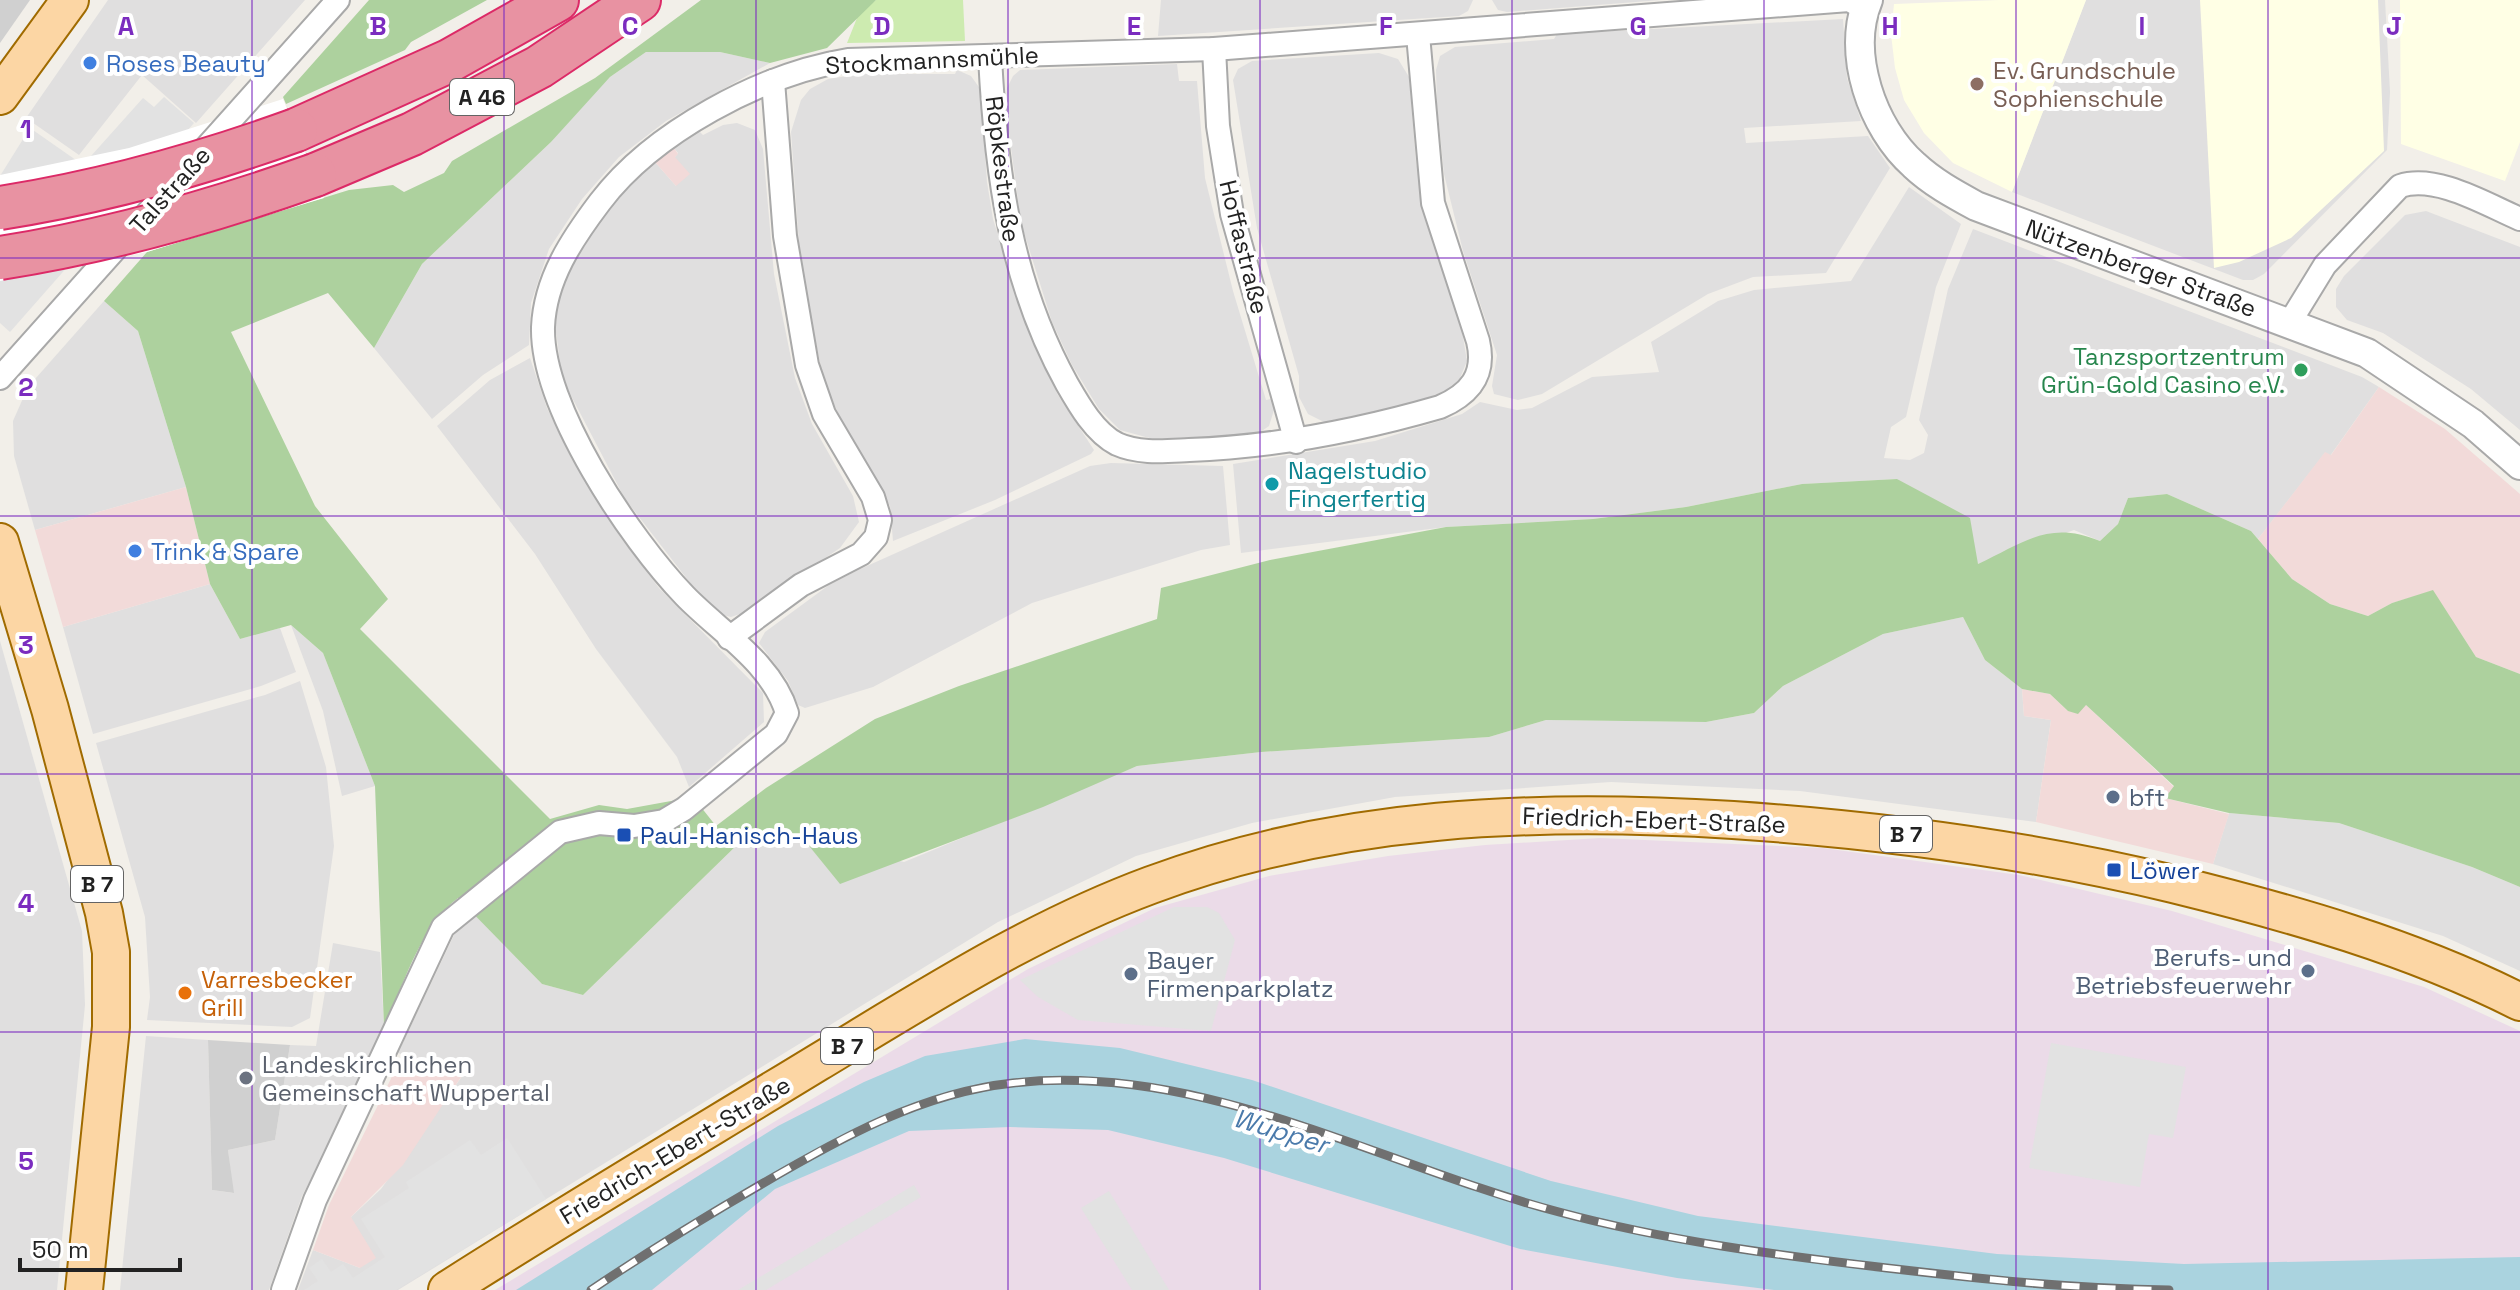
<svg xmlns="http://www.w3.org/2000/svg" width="2520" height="1290" viewBox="0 0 2520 1290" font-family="'Space Grotesk',sans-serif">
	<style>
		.residential { fill: #e0dfdf }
		.commercial { fill: #f2dad9 }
		.industrial { fill: #ebdbe8 }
		.education { fill: #ffffe5 }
		.religious { fill: #d0d0d0 }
		.grass { fill: #cdebb0 }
		.forest { fill: #add19e }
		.parking { fill: #e2e2e2 }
		.water { fill: #aad3df }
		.pier { fill: #fff }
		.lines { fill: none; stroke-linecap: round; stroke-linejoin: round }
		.minor-casing { stroke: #a9a9a9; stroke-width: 26 }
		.tertiary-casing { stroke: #a9a9a9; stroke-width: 32 }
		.primary-casing { stroke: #a06b00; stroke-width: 40 }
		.motorway-casing { stroke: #dc2a67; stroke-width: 46 }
		.minor { stroke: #fff; stroke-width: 22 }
		.tertiary { stroke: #fff; stroke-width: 28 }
		.primary { stroke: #fcd6a4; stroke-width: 36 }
		.motorway { stroke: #e892a2; stroke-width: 42 }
		.rail-casing { stroke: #707070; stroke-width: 9 }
		.rail { stroke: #fff; stroke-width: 6; stroke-dasharray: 18; stroke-linecap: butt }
		.motorway-bridge-casing { stroke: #dc2a67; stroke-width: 46; stroke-linecap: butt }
		.motorway-bridge { stroke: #e892a2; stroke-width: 42 }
		.grid { fill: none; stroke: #7b2cbf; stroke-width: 2; stroke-opacity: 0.55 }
		.shop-dot { fill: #3f7fe0; stroke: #fff; stroke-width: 3 }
		.education-dot { fill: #8d6e63; stroke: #fff; stroke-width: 3 }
		.leisure-dot { fill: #2e9e5b; stroke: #fff; stroke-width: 3 }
		.culture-dot { fill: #0f9aa8; stroke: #fff; stroke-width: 3 }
		.service-dot { fill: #5c6f8a; stroke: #fff; stroke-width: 3 }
		.transit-dot { fill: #1a4fb4; stroke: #fff; stroke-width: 3 }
		.food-dot { fill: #e8710a; stroke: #fff; stroke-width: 3 }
		.worship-dot { fill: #6b7280; stroke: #fff; stroke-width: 3 }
		.labels { text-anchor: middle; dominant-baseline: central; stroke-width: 8; stroke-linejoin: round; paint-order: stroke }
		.shield { fill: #fff; stroke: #646464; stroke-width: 2 }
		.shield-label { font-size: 22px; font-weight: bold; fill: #222 }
		.street-label { font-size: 24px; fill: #222; stroke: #fff }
		.shop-label { font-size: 24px; fill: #366cbe; stroke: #fff; text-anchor: start }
		.education-label { font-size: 24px; fill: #785e54; stroke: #fff; text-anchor: start }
		.leisure-label { font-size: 24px; fill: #27864d; stroke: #fff; text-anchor: end }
		.culture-label { font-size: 24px; fill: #0d838f; stroke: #fff; text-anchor: start }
		.service-label { font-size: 24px; fill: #4e5e75; stroke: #fff; text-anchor: start }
		.transit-label { font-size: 24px; fill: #164399; stroke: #fff; text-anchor: start }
		.food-label { font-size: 24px; fill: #c56008; stroke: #fff; text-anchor: start }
		.worship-label { font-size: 24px; fill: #5b616d; stroke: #fff; text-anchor: start }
		.water-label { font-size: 26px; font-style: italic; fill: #4a7aab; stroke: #fff }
		.grid-label { font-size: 26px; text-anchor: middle; font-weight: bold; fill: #7b2cbf; stroke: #fff; stroke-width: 8; stroke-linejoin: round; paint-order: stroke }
	</style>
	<rect width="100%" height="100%" fill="#f2efe9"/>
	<g class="residential">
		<polygon points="108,0 305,0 196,123 142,75 79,155 26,118"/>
		<polygon points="1161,0 1473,0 1468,11 1459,16 1158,36"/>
		<polygon points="1492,0 1661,0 1507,12 1498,10"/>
		<polygon points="2086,0 2385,0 2390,92 2387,150 2264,274 2253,280 2243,280 2012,192"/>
		<polygon points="1843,19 1847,78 1861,121 1744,128 1746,143 1868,136 1890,168 1826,273 1753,277 1708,294 1542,394 1518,400 1494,394 1492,386 1497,355 1463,251 1444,174 1437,105 1436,70 1440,56 1455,47 1554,39 1557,34"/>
		<polygon points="646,52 720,52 770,63 666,121 619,157 582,199 549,249 531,303 529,345 483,375 432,419 374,348 422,264 551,142 584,102 610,77"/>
		<polygon points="1379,53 1398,59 1409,77 1416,161 1424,208 1462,331 1467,361 1458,383 1451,389 1396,409 1326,423 1308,414 1299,397 1299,376 1257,228 1233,80 1238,69 1252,61"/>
		<polygon points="1177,64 1179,81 1197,81 1205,178 1233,291 1266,400 1271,399 1274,410 1269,426 1256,435 1153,439 1120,430 1099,409 1072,365 1052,322 1021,223 1006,110 1007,88 1013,76 1020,70"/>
		<polygon points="957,70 971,76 981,90 987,182 993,219 1031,339 1058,395 1094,450 1091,454 995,500 893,541 890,506 846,431 824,381 801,273 791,132 801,100 810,89 828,79 860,74 955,74"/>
		<polygon points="737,123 755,130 763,149 774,274 795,378 812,424 853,496 859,522 840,548 746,612 731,617 723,615 691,584 625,499 567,388 561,372 556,331 556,308 575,257 610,206 655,162 676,186 675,157 678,153 674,148 700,132 703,135 723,125"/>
		<polygon points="1909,187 1961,224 1936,287 1906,417 1891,427 1884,458 1910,460 1924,453 1928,435 1919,420 1948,289 1973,229 2362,377 2379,387 2330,456 2325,453 2258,539 2251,531 2167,494 2128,498 2118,524 2100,541 2074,530 1978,564 1897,479 1802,484 1686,507 1593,519 1446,527 1241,553 1233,464 1375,441 1462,414 1480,402 1517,410 1532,408 1592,377 1659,372 1651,342 1718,301 1754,290 1851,281"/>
		<polygon points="2426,211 2520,247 2520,430 2471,389 2383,333 2347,320 2336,307 2336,289 2344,276 2405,215"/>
		<polygon points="104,301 138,331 186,487 35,530 14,456 13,421 28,387"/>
		<polygon points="530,358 547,408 571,458 621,538 659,588 763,693 764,722 689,787 677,757 596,649 535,554 437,426 490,380"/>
		<polygon points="1111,463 1223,466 1230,545 1201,550 1032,603 873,687 805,708 798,705 788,681 759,643 765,632 829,585 858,570 1090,466"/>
		<polygon points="210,584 240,639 280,628 296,672 261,686 93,734 63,627"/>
		<polygon points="1963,617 1985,660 2022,689 2024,716 2051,720 2036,822 1800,791 1611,782 1395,797 1252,823 1136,856 998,922 398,1290 298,1290 313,1250 360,1268 351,1217 381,1189 463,1075 398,1053 454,935 474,914 542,984 583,995 738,844 801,836 904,862 1137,766 1261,752 1489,737 1546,720 1706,722 1754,713 1783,686 1883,634"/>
		<polygon points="291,625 323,653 375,786 342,796 323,711"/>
		<polygon points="0,641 82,931 85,1005 57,1290 0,1290"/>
		<polygon points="300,681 326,767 334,846 310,1018 292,1027 147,1020 150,997 145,917 96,743 265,695"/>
		<polygon points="2229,813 2339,823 2472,867 2520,887 2520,971 2443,936 2213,864"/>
		<polygon points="333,943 380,952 384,1027 342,1120 302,1196 269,1290 120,1290 146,1036 208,1040 212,1190 233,1193 228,1150 275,1140 290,1045 316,1046"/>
	</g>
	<g class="commercial">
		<polygon points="674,148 678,154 675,157 690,174 676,186 655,162"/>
		<polygon points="2379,387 2445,429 2520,494 2520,674 2476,657 2433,591 2392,603 2368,616 2330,604 2292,579 2258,539 2325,452 2331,455"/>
		<polygon points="186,487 210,584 63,627 35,530"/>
		<polygon points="2022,689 2050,694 2068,711 2086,705 2174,787 2165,798 2229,814 2213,864 2036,822 2051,720 2024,716"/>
		<polygon points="403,1054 463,1074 403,1165 351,1217 376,1258 360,1268 313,1250 329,1205"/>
	</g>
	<polygon class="industrial" points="1600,838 1823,848 2019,875 2172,911 2424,987 2520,1031 2520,1290 495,1290 1028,969 1155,908 1269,876 1388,856 1485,845"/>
	<g class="education">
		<polygon points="2000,0 2086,0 2012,192 1953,163 1924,133 1904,100 1895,68 1891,34 1894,4"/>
		<polygon points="2200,0 2378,0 2384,151 2291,238 2239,262 2214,268"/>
		<polygon points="2400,0 2520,0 2520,142 2505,181 2401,144"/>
	</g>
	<g class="religious">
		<polygon points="0,0 30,0 0,43"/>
		<polygon points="208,1040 290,1045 275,1140 228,1150 234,1193 212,1190"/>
	</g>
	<polygon class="grass" points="876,0 963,0 965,41 847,43 859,13"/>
	<g class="forest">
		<polygon points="369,0 487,0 411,42 405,50 286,104 283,97"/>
		<path d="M701,0H876L827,48L770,63L720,52H646L610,77L551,142L422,264L374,348L328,293L231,332L315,506L388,599L360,629L550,819L599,805L627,809L693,797L716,826L766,788L875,719L959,686L1157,619L1161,588L1270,560L1446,527L1593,519L1686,507L1802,484L1897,479L1970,518L1978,564C2025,542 2049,520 2100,541L2118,524L2128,498L2167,494L2251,531L2292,579L2330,604L2368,616L2392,603L2433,590L2476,657L2520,674V887L2472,867L2339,823L2229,813L2165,798L2174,786L2086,705L2078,714L2068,711L2050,694L2022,689L1985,660L1963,617L1883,634L1783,686L1754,713L1706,722L1546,720L1489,737L1261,752L1137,766L1043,807L840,884L801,836L738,844L583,995L542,984L458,898C420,927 404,984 384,1027L375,786L323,653L291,625L240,639L210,584L186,487L138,331L104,301L147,252L349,190L393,185L404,192L444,173L452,161L595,78Z"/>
	</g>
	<g class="parking">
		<polygon points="164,97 194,123 10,332 0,323 0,176 30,128 83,165 143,98 154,107"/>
		<polygon points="1174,907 1207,907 1219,913 1235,940 1211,1031 1078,1020 1038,997 1020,980"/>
		<polygon points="2051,1043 2186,1067 2173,1138 2149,1134 2140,1187 2029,1168"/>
		<polygon points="507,1138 546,1199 396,1290 304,1290 318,1281 309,1268 322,1259 331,1272 343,1264 353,1278 385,1257 361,1219 409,1188 406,1182 470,1140 481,1155"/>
		<polygon points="914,1185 921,1197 766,1290 738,1290"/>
		<polygon points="1109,1191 1169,1290 1132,1290 1081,1208"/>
	</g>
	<polygon class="water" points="1025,1039 1120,1048 1252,1080 1551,1181 1698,1216 1997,1254 2184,1264 2520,1257 2520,1290 1774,1290 1677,1278 1520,1249 1224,1158 1108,1130 1010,1127 909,1131 775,1189 652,1290 516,1290 778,1126 864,1082 925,1056"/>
	<polygon class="pier" points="283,99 324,198 147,252 0,281 0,175 129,148"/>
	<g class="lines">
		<g class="minor-casing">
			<g id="minor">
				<polyline points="1214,49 1218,126 1232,214 1296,442"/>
				<path d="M990,57C996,173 1010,281 1067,384C1079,405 1095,433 1117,444C1139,454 1166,451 1189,450C1276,447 1357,431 1440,407C1470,394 1486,375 1478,341L1433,203L1418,35"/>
				<path d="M2290,322L2325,265L2400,186C2437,174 2487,205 2520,219"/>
				<polyline points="0,378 338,0"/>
				<polyline points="729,638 801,585 861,554 876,537 880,520 873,497 824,414 807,365 785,236 773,81"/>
				<path d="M283,1290L315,1200L443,927L560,832L599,823L634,826L664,821L684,809L776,734L787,713C772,663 720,632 685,596C630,539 541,407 543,327C545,279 572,239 600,202C653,132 762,74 848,60L1214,49L1849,0L1864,8"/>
			</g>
		</g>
		<g class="tertiary-casing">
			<path id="tertiary" d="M1868,0C1846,53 1872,128 1914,165C1932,182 1954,194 1976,206L2367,353L2473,424L2520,465"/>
		</g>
		<g class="primary-casing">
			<g id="primary">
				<polyline points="0,96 70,0"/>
				<polyline points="0,542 50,709 104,913 111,952 111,1027 84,1290"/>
				<path d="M447,1290C569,1212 694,1138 817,1063C925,998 1032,929 1151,885C1338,815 1535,808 1733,820C1882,830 2027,849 2173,884C2291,913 2411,947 2520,1002"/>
			</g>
		</g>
		<g class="motorway-casing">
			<g id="motorway">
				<polyline points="296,130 449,61 557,0"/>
				<polyline points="315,175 412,134 539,67 639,0"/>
			</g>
		</g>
		<use href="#minor" class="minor"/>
		<use href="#tertiary" class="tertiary"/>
		<use href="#primary" class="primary"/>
		<use href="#motorway" class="motorway"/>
		<g class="rail-casing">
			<path id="rail" d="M591,1290C646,1253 703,1218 760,1185C839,1139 920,1093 1013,1083C1202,1062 1381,1165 1559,1212C1667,1241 1776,1255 1887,1268C1981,1279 2074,1289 2169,1290"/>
		</g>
		<use href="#rail" class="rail"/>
		<g class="motorway-bridge-casing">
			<g id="motorway-bridge">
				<path d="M0,208C102,192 199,165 296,130"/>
				<path d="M0,258C109,241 211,212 315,175"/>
			</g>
		</g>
		<use href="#motorway-bridge" class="motorway-bridge"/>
	</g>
	<path class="grid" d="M252,0V1290M504,0V1290M756,0V1290M1008,0V1290M1260,0V1290M1512,0V1290M1764,0V1290M2016,0V1290M2268,0V1290M0,258H2520M0,516H2520M0,774H2520M0,1032H2520"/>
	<g class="shop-dot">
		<circle cx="90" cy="63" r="8"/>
		<circle cx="135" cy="551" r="8"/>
	</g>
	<circle class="education-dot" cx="1977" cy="84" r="8"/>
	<circle class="leisure-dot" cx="2301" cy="370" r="8"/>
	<circle class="culture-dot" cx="1272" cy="484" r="8"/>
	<g class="service-dot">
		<circle cx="2113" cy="797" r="8"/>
		<circle cx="2308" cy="971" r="8"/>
		<circle cx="1131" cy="974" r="8"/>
	</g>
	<g class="transit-dot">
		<rect x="616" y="827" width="16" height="16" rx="4"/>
		<rect x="2106" y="862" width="16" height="16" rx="4"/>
	</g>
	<circle class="food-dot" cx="185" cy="993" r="8"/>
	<circle class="worship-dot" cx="246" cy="1078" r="8"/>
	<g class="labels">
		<g class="shield">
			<rect x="450" y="79" width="64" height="36" rx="6"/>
			<rect x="1880" y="816" width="52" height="36" rx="6"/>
			<rect x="71" y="866" width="52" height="36" rx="6"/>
			<rect x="821" y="1028" width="52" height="36" rx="6"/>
		</g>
		<g class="shield-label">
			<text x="482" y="97">A 46</text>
			<text x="1906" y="834">B 7</text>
			<text x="97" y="884">B 7</text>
			<text x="847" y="1046">B 7</text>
		</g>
		<g class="street-label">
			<text transform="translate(932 60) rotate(-3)">Stockmannsmühle</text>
			<text transform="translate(1003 169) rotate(83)">Röpkestraße</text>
			<text transform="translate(170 190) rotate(-48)">Talstraße</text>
			<text transform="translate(1244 247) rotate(76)">Hoffastraße</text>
			<text transform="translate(2141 268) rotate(20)">Nützenberger Straße</text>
			<text transform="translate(1654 820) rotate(2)">Friedrich-Ebert-Straße</text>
			<text transform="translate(675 1150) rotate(-31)">Friedrich-Ebert-Straße</text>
		</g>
		<g class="shop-label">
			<text x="106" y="63">Roses Beauty</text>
			<text x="151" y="551">Trink &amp; Spare</text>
		</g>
		<g class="education-label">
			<text x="1993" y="70">Ev. Grundschule<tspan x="1993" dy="28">Sophienschule</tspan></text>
		</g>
		<g class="leisure-label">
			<text x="2285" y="356">Tanzsportzentrum<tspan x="2285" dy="28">Grün-Gold Casino e.V.</tspan></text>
		</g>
		<g class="culture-label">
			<text x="1288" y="470">Nagelstudio<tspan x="1288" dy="28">Fingerfertig</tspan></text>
		</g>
		<g class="service-label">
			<text x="2129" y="797">bft</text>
			<text x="2292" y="957" text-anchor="end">Berufs- und<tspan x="2292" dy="28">Betriebsfeuerwehr</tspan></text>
			<text x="1147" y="960">Bayer<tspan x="1147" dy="28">Firmenparkplatz</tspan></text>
		</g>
		<g class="transit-label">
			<text x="640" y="835">Paul-Hanisch-Haus</text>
			<text x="2130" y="870">Löwer</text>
		</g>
		<g class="food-label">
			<text x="201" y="979">Varresbecker<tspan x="201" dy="28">Grill</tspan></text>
		</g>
		<g class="worship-label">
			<text x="262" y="1064">Landeskirchlichen<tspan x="262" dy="28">Gemeinschaft Wuppertal</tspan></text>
		</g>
		<g class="water-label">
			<text transform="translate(1281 1131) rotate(17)">Wupper</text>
		</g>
	</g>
	<g class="grid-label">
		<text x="126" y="35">A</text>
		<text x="378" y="35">B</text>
		<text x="630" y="35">C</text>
		<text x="882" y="35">D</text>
		<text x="1134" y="35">E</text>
		<text x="1386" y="35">F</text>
		<text x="1638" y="35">G</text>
		<text x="1890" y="35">H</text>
		<text x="2142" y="35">I</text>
		<text x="2394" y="35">J</text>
		<text x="26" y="138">1</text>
		<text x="26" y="396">2</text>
		<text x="26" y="654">3</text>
		<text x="26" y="912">4</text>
		<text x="26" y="1170">5</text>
	</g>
	<path d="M20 1258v12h160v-12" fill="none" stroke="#222222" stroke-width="4"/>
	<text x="32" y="1258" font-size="24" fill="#222222" stroke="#ffffff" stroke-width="6" paint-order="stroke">50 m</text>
</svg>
